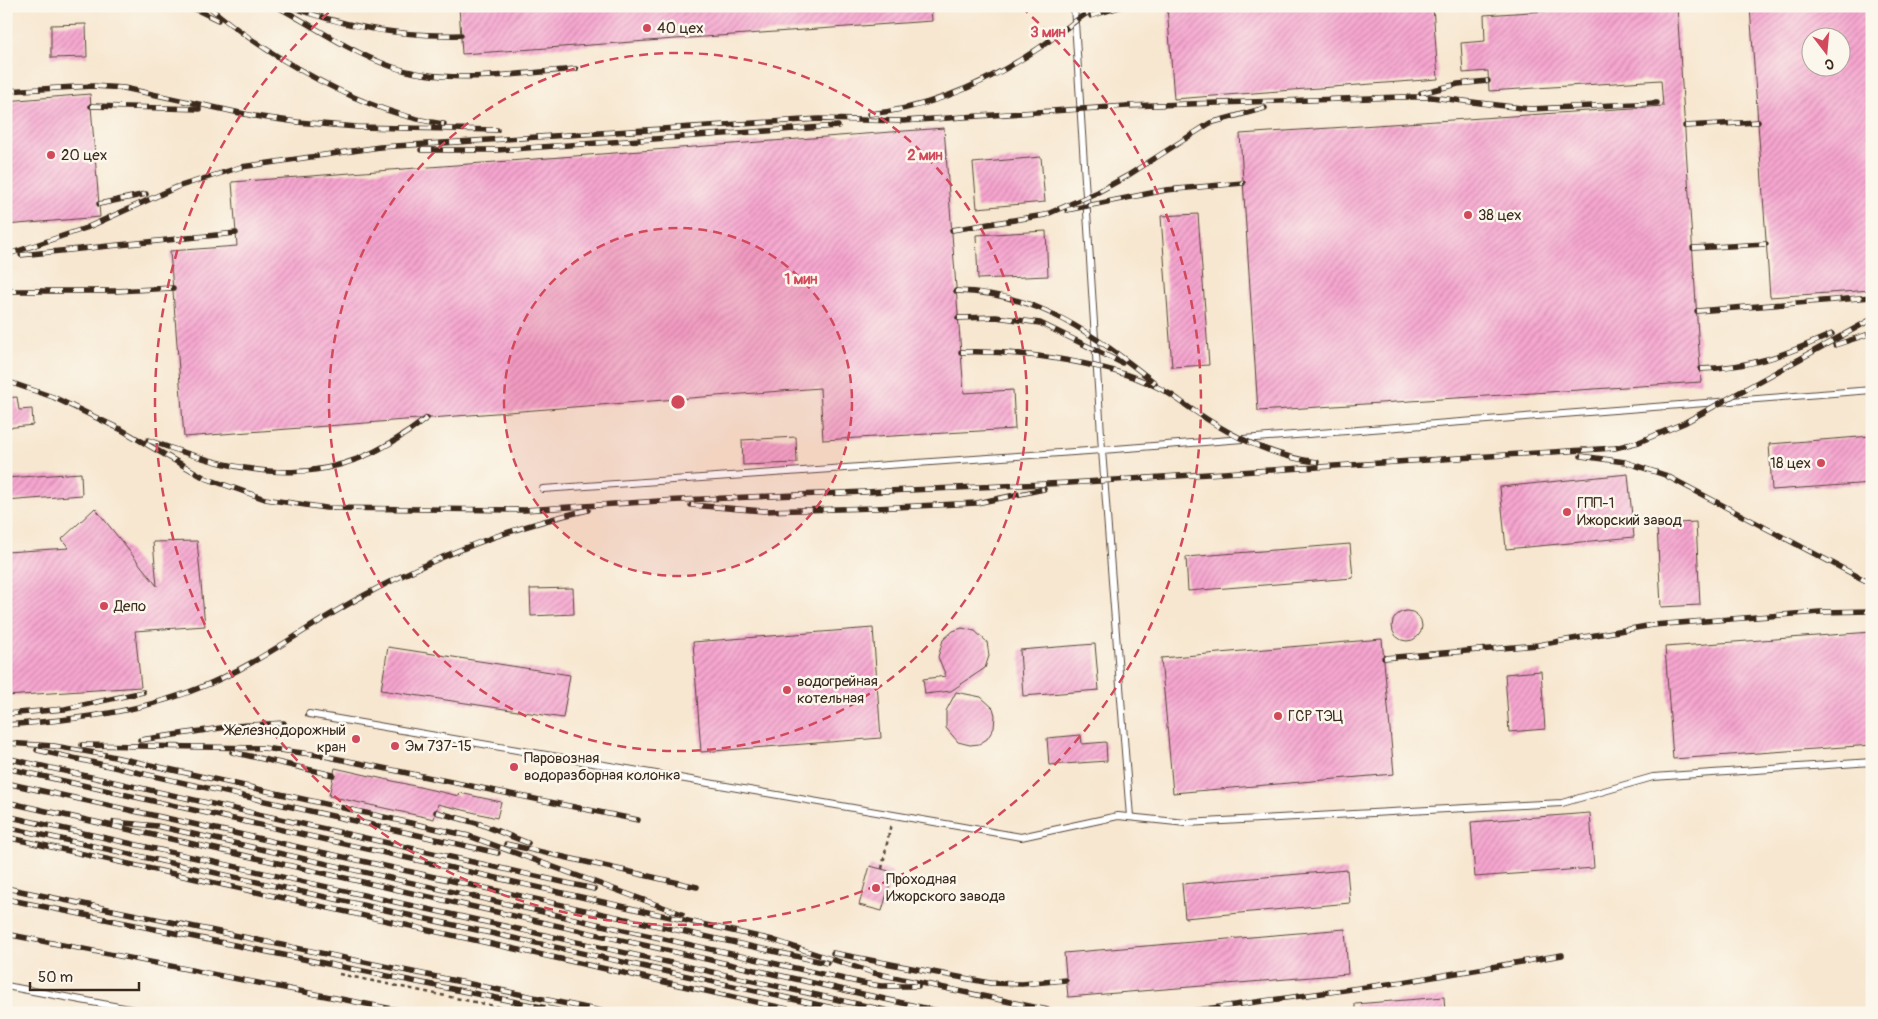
<svg xmlns="http://www.w3.org/2000/svg" width="1878" height="1019" viewBox="0 0 1878 1019" font-family="Pangolin,sans-serif">
	<style>
		.building { fill: url(#building-hatch); fill-rule: evenodd }
		.lines { fill: none; stroke-linecap: round; stroke-linejoin: round }
		.service-casing { stroke: #574639; stroke-width: 8 }
		.path { stroke: #574639; stroke-width: 2.5; stroke-dasharray: 4 4; stroke-linecap: butt }
		.service { stroke: #fff; stroke-width: 6 }
		.rail-casing { stroke: #3b2a1e; stroke-width: 5.5 }
		.rail { stroke: #fbf7ec; stroke-width: 4; stroke-dasharray: 11; stroke-linecap: butt }
		.ring { fill: none; stroke: #d1495b; stroke-width: 2.5; stroke-dasharray: 9 6 }
		.poi-dot { fill: #d1495b; stroke: #fbf7ec; stroke-width: 2 }
		.labels { text-anchor: middle; dominant-baseline: central; stroke-width: 5; stroke-linejoin: round; paint-order: stroke }
		.poi-label { font-size: 15px; fill: #3b2a1e; stroke: #fbf7ec; text-anchor: start }
		.centre { fill: #d1495b; stroke: #fbf7ec; stroke-width: 2.5 }
		.ring-label { font-size: 15px; text-anchor: middle; font-weight: bold; fill: #d1495b; stroke: #fbf7ec; stroke-width: 5; stroke-linejoin: round; paint-order: stroke }
	</style>
	<defs>
		<pattern id="building-hatch" width="6" height="6" patternUnits="userSpaceOnUse" patternTransform="scale(1.25)"><rect width="6" height="6" fill="#f7a6d0"/><path d="M-1 1l2-2M0 6l6-6M5 7l2-2" fill="none" stroke="#c987a8"/></pattern>
	</defs>
	<rect width="100%" height="100%" fill="#fbf7ec"/>
	<filter id="ink" filterUnits="userSpaceOnUse"><feTurbulence type="fractalNoise" baseFrequency=".02" numOctaves="2"/><feDisplacementMap in="SourceGraphic" scale="10" xChannelSelector="R" yChannelSelector="G"/><feConvolveMatrix kernelMatrix="1 2 1 2 8 2 1 2 1" color-interpolation-filters="sRGB"/></filter>
	<filter id="wash" filterUnits="userSpaceOnUse"><feTurbulence type="fractalNoise" baseFrequency=".0096" numOctaves="4" result="noise"/><feDisplacementMap in="SourceGraphic" scale="20" xChannelSelector="R" yChannelSelector="G"/><feGaussianBlur stdDeviation="1.12" result="paint"/><feColorMatrix in="noise" values="0 0 0 0 0 0 0 0 0 0 0 0 0 0 0 0 0 1.4 0 .05"/><feComposite in="paint" operator="in"/></filter>
	<g filter="url(#wash)">
		<rect width="100%" height="100%" fill="#f7e7d0"/>
		<g id="blocks">
			<g class="building">
				<polygon points="459,6 931,6 932,21 462,54"/>
				<polygon points="1167,6 1433,6 1438,79 1174,99"/>
				<polygon points="1624,6 1677,6 1701,382 1258,411 1240,134 1663,106 1661,80 1489,91 1488,71 1463,73 1461,43 1485,41 1484,15"/>
				<path d="M1872,6V290L1770,297L1750,7ZM1810,38H1840V68H1810Z"/>
				<polygon points="86,24 87,57 51,58 51,25"/>
				<polygon points="90,94 100,217 6,225 6,101"/>
				<polygon points="944,128 964,393 1013,390 1015,429 823,440 820,388 184,437 170,251 237,246 232,182"/>
				<polygon points="1041,157 1045,202 977,208 973,163"/>
				<polygon points="1198,214 1209,365 1172,367 1161,216"/>
				<polygon points="1046,231 1048,276 978,279 976,235"/>
				<polygon points="17,397 19,410 32,409 33,425 6,428 6,398"/>
				<polygon points="1872,436 1872,483 1772,490 1769,444"/>
				<polygon points="796,437 797,463 743,465 742,440"/>
				<polygon points="81,473 82,495 6,501 6,478"/>
				<polygon points="1628,474 1634,537 1506,549 1500,487"/>
				<polygon points="95,508 157,586 153,542 197,541 205,626 135,631 141,687 6,696 6,552 69,548 62,539"/>
				<polygon points="1696,522 1700,605 1661,607 1657,524"/>
				<polygon points="1350,544 1353,578 1188,591 1186,557"/>
				<polygon points="573,588 574,614 531,616 530,589"/>
				<circle cx="1407" cy="626" r="15"/>
				<polygon points="873,628 881,738 701,752 693,642"/>
				<polygon points="962,628 975,631 987,642 989,656 985,668 951,691 925,694 923,679 946,676 938,657 943,640 953,631"/>
				<polygon points="1872,632 1872,745 1673,759 1665,647"/>
				<polygon points="1382,639 1394,774 1173,793 1161,658"/>
				<polygon points="1095,644 1099,690 1023,696 1020,650"/>
				<polygon points="388,647 570,675 563,718 381,690"/>
				<polygon points="1541,671 1545,729 1509,732 1505,674"/>
				<polygon points="956,692 981,697 993,708 995,715 994,728 987,739 979,744 970,745 958,742 946,728 946,711"/>
				<polygon points="1081,735 1082,744 1106,742 1107,761 1049,765 1047,738"/>
				<polygon points="335,768 459,796 460,793 501,802 497,818 438,804 434,819 329,796"/>
				<polygon points="1590,813 1594,868 1475,877 1471,822"/>
				<polygon points="870,866 893,872 882,911 859,905"/>
				<polygon points="1347,870 1350,903 1185,918 1182,884"/>
				<polygon points="1345,929 1348,974 1068,997 1064,953"/>
				<polygon points="1444,997 1445,1013 1355,1013 1355,1004"/>
			</g>
		</g>
	</g>
	<g filter="url(#ink)">
		<use href="#blocks" fill-opacity="0" stroke="#574639" stroke-width="1"/>
		<g class="lines">
			<g class="service-casing">
				<g id="service">
					<polyline points="1074,6 1102,450 1130,817"/>
					<polyline points="543,489 1102,450 1872,390"/>
					<polyline points="309,714 1021,837 1118,816 1186,823 1562,803 1653,777 1872,762"/>
					<polyline points="6,986 151,1013"/>
				</g>
			</g>
			<g class="path">
				<polyline points="882,869 891,823"/>
				<polyline points="339,974 528,1013"/>
			</g>
			<use href="#service" class="service"/>
			<g class="rail-casing">
				<g id="rail">
					<polyline points="189,6 218,20"/>
					<path d="M208,6C268,57 366,114 444,124"/>
					<path d="M276,6C314,26 350,52 390,66C445,86 519,73 576,69"/>
					<path d="M289,6C345,27 400,37 461,35"/>
					<polyline points="1091,16 1123,6"/>
					<polyline points="6,91 93,86 124,88 254,116 297,122 357,127 497,130"/>
					<polyline points="1421,93 1458,84 1488,81"/>
					<polyline points="91,106 199,109"/>
					<path d="M869,114C931,108 987,83 1039,48C1059,35 1077,18 1098,6"/>
					<polyline points="1685,126 1758,122"/>
					<polyline points="421,150 497,150 838,126"/>
					<polyline points="99,204 146,194"/>
					<polyline points="1067,210 1166,190 1243,183"/>
					<polyline points="952,230 1045,215 1098,192 1127,176 1210,123 1265,108"/>
					<polyline points="1693,248 1766,244"/>
					<polyline points="6,255 86,228 177,187 241,167 380,147 819,119 903,121 1127,106 1402,97 1431,97 1530,109 1657,103"/>
					<polyline points="21,255 236,233"/>
					<polyline points="6,291 116,291 173,288"/>
					<path d="M956,291C1037,292 1095,335 1155,383"/>
					<polyline points="1697,311 1872,297"/>
					<polyline points="958,318 996,317 1040,323 1122,363"/>
					<polyline points="1835,345 1872,333"/>
					<path d="M961,352C1019,350 1118,363 1168,393C1177,398 1186,406 1196,412C1233,437 1273,457 1317,462"/>
					<path d="M1701,369C1753,367 1785,355 1832,334"/>
					<polyline points="6,381 53,397 122,430 205,478 265,499 326,508 525,510 659,501 1069,483 1615,448 1639,442 1684,423 1872,319"/>
					<path d="M148,440C255,479 332,493 427,418"/>
					<polyline points="1581,456 1625,462 1665,475 1872,584"/>
					<polyline points="691,505 763,511 876,508 977,503 1044,489"/>
					<polyline points="1384,658 1538,645 1653,625 1820,612 1872,611"/>
					<polyline points="6,714 65,709 143,692"/>
					<path d="M6,725C71,720 138,713 199,688C258,665 308,625 363,596C436,556 508,528 588,510"/>
					<polyline points="140,740 234,726 284,723"/>
					<polyline points="6,743 54,746 101,754 469,836 682,914"/>
					<polyline points="82,745 263,748 319,755 638,820"/>
					<polyline points="37,750 498,853"/>
					<polyline points="232,752 333,775"/>
					<polyline points="6,758 594,889"/>
					<polyline points="6,768 773,940 874,973 1062,1013"/>
					<polyline points="6,783 827,963"/>
					<polyline points="6,802 947,1013"/>
					<polyline points="436,812 480,824 528,843"/>
					<polyline points="6,816 898,1013"/>
					<polyline points="114,822 157,826 862,983 881,986 918,986"/>
					<polyline points="6,827 856,1013"/>
					<polyline points="6,837 806,1013"/>
					<polyline points="506,844 697,887"/>
					<polyline points="6,888 611,1013"/>
					<polyline points="6,899 571,1013"/>
					<polyline points="6,934 413,1013"/>
					<polyline points="833,953 990,983 1022,984 1066,980"/>
					<polyline points="1176,1013 1403,982 1562,955"/>
				</g>
			</g>
			<use href="#rail" class="rail"/>
		</g>
	</g>
	<circle cx="678" cy="402" r="174" fill="#d1495b" fill-opacity=".12"/>
	<g class="ring">
		<circle cx="678" cy="402" r="174"/>
		<circle cx="678" cy="402" r="349"/>
		<path d="M1021 7A523 523 0 1 1 335 7"/>
	</g>
	<g class="poi-dot">
		<circle cx="647" cy="28" r="5"/>
		<circle cx="51" cy="155" r="5"/>
		<circle cx="1468" cy="215" r="5"/>
		<circle cx="1821" cy="463" r="5"/>
		<circle cx="1567" cy="512" r="5"/>
		<circle cx="104" cy="606" r="5"/>
		<circle cx="787" cy="690" r="5"/>
		<circle cx="1278" cy="716" r="5"/>
		<circle cx="356" cy="739" r="5"/>
		<circle cx="395" cy="746" r="5"/>
		<circle cx="514" cy="767" r="5"/>
		<circle cx="876" cy="888" r="5"/>
	</g>
	<g class="labels">
		<g class="poi-label">
			<text x="657" y="28">40 цех</text>
			<text x="61" y="155">20 цех</text>
			<text x="1478" y="215">38 цех</text>
			<text x="1811" y="463" text-anchor="end">18 цех</text>
			<text x="1577" y="503">ГПП-1<tspan x="1577" dy="17">Ижорский завод</tspan></text>
			<text x="114" y="606">Депо</text>
			<text x="797" y="681">водогрейная<tspan x="797" dy="17">котельная</tspan></text>
			<text x="1288" y="716">ГСР ТЭЦ</text>
			<text x="346" y="730" text-anchor="end">Железнодорожный<tspan x="346" dy="17">кран</tspan></text>
			<text x="405" y="746">Эм 737-15</text>
			<text x="524" y="758">Паровозная<tspan x="524" dy="17">водоразборная колонка</tspan></text>
			<text x="886" y="879">Проходная<tspan x="886" dy="17">Ижорского завода</tspan></text>
		</g>
	</g>
	<circle cx="678" cy="402" r="8" class="centre"/>
	<g class="ring-label">
		<text x="1048" y="37">3 мин</text>
		<text x="925" y="160">2 мин</text>
		<text x="801" y="284">1 мин</text>
	</g>
	<rect width="1878" height="1019" fill="none" stroke="#fbf7ec" stroke-width="25"/>
	<g transform="translate(1826 52) rotate(164)"><circle r="24" fill="#fbf7ec" stroke="#aea59a"/>
	<path d="M0-4L9 19L0 12L-9 19Z" fill="#d1495b"/>
	<text y="-8" font-size="14" font-weight="bold" text-anchor="middle" fill="#3b2a1e">С</text>
	</g>
	<path d="M30 982v8h109v-8" fill="none" stroke="#3b2a1e" stroke-width="2.5"/>
	<text x="38" y="982" font-size="15" fill="#3b2a1e" stroke="#fbf7ec" stroke-width="4" paint-order="stroke">50 m</text>
</svg>
